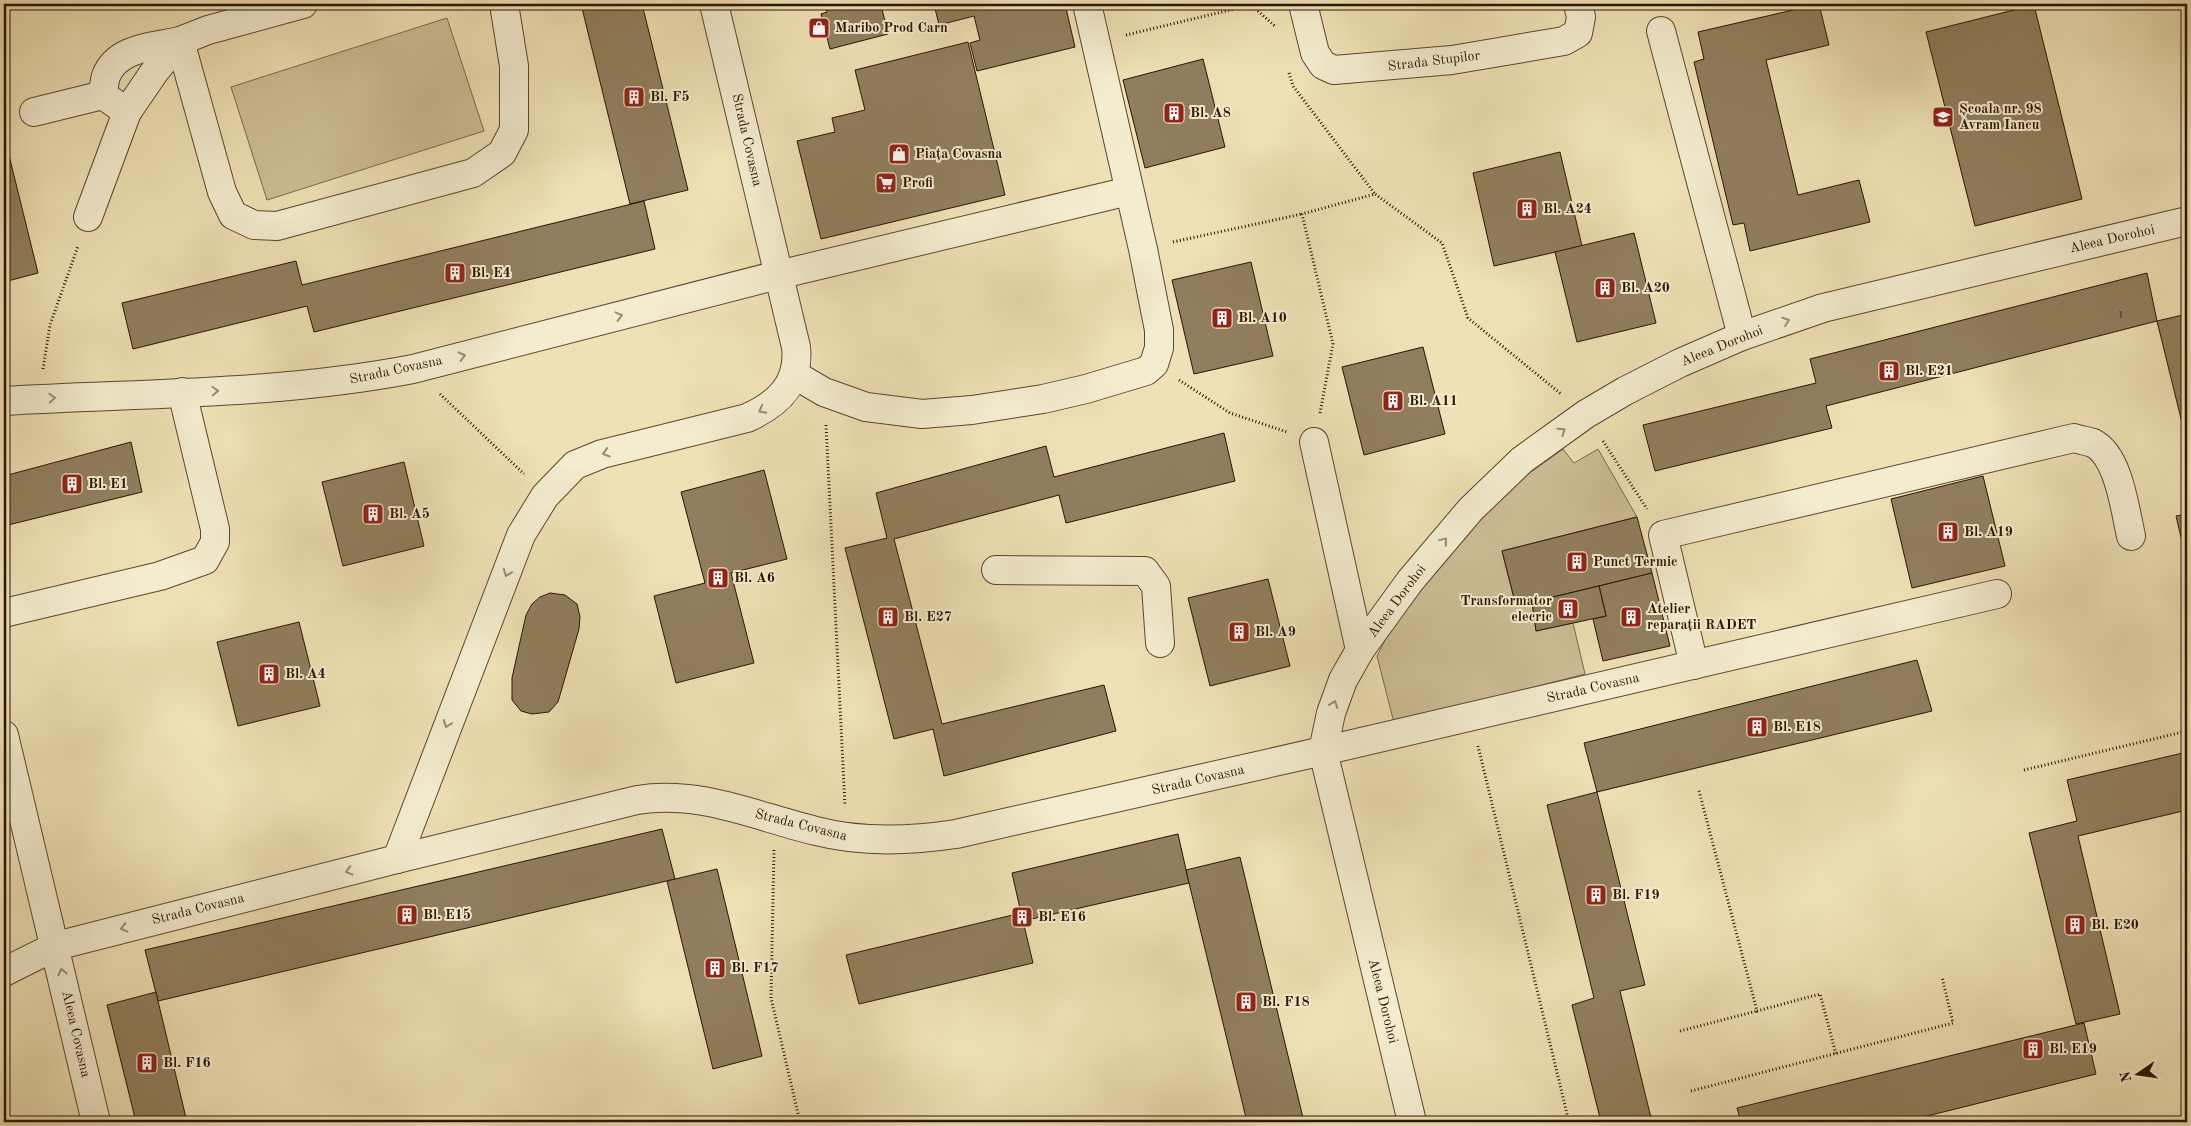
<svg xmlns="http://www.w3.org/2000/svg" width="2191" height="1126" viewBox="0 0 2191 1126" font-family="'Old Standard TT',serif">
	<style>
		.green { fill: #cdbe96; stroke: #7c684b }
		.building { fill: #917e5e; stroke: #2c1300 }
		.lines { fill: none; stroke-linecap: round; stroke-linejoin: round }
		.minor-casing { stroke: #5c462d; stroke-width: 30 }
		.path { stroke: #2c1300; stroke-width: 3; stroke-dasharray: 1 2.5; stroke-linecap: butt }
		.minor { stroke: #f4eccf; stroke-width: 28 }
		.oneway { stroke: #9a8a72 }
		.labels { text-anchor: middle; dominant-baseline: central; stroke-width: 4; stroke-linejoin: round; paint-order: stroke }
		.number-label { font-size: 11px; fill: #452e18 }
		.poi-label { font-size: 14px; font-weight: bold; fill: #2c1300; stroke: #f4eccf; text-anchor: start }
		.street-label { font-size: 14px; fill: #2c1300; stroke: #f4eccf }
	</style>
	<rect width="100%" height="100%" fill="#eee1b5"/>
	<filter id="stains"><feTurbulence type="fractalNoise" baseFrequency=".004" numOctaves="4"/><feColorMatrix values="0 0 0 0 .2 0 0 0 0 .09 0 0 0 0 .02 0 0 0 .5 -.17"/></filter>
	<radialGradient id="worn" r=".72"><stop offset=".6" stop-color="#630" stop-opacity="0"/><stop offset="1" stop-color="#630" stop-opacity=".3"/></radialGradient>
	<g class="green">
		<polygon points="447,18 484,131 267,200 231,87"/>
		<polygon points="1563,449 1574,463 1598,449 1637,517 1502,551 1516,606 1532,602 1536,631 1573,623 1585,674 1394,723 1377,656 1387,636 1405,608 1469,531 1524,477"/>
	</g>
	<g class="building">
		<polygon points="4,4 33,4 4,11"/>
		<polygon points="581,4 642,4 688,190 630,204"/>
		<polygon points="825,4 902,4 882,9 888,34 830,49 821,14 827,12"/>
		<polygon points="934,4 1065,4 1075,47 977,71 970,43 980,40 974,16 939,25"/>
		<polygon points="1819,4 1829,45 1766,60 1798,195 1859,180 1870,222 1750,251 1744,223 1733,225 1694,62 1704,59 1698,32"/>
		<polygon points="1900,4 1919,4 1901,8"/>
		<polygon points="2034,5 2082,199 1975,226 1926,32"/>
		<polygon points="968,42 1005,195 821,239 797,141 835,132 832,118 865,110 855,70"/>
		<polygon points="1203,59 1225,147 1145,168 1123,80"/>
		<polygon points="4,135 38,273 4,282"/>
		<polygon points="1560,152 1582,246 1494,266 1473,173"/>
		<polygon points="644,201 655,249 314,332 307,306 133,349 122,303 296,261 302,285"/>
		<polygon points="1634,233 1656,323 1577,342 1555,252"/>
		<polygon points="1251,262 1273,356 1194,374 1172,280"/>
		<polygon points="2147,273 2157,321 1826,406 1832,428 1655,471 1643,425 1816,383 1810,359"/>
		<polygon points="2187,314 2187,443 2157,321"/>
		<polygon points="1423,347 1445,434 1364,455 1342,367"/>
		<polygon points="1224,433 1235,481 1066,523 1059,495 894,539 942,724 1104,685 1116,731 944,776 933,729 894,739 845,548 887,538 876,493 1046,446 1054,477"/>
		<polygon points="131,442 142,492 4,526 4,476"/>
		<polygon points="404,462 424,546 343,566 322,482"/>
		<polygon points="764,470 787,559 731,573 754,663 676,683 654,596 705,583 681,492"/>
		<polygon points="1983,476 2005,566 1912,588 1891,499"/>
		<polygon points="2187,514 2187,563 2176,516"/>
		<polygon points="1637,517 1652,573 1516,606 1502,551"/>
		<polygon points="1652,573 1670,646 1603,661 1593,619 1606,616 1599,586"/>
		<polygon points="1268,579 1290,666 1210,686 1188,598"/>
		<polygon points="1599,586 1606,616 1536,631 1532,602"/>
		<polygon points="550,593 565,595 577,604 580,617 579,629 558,702 549,712 532,714 521,711 512,700 512,678 526,615 532,604 540,597"/>
		<polygon points="299,622 320,706 238,726 217,642"/>
		<polygon points="1917,660 1932,711 1597,792 1584,743"/>
		<polygon points="2187,752 2187,810 2078,836 2120,1014 2076,1024 2029,833 2077,821 2067,780"/>
		<polygon points="1597,792 1645,985 1620,991 1652,1122 1601,1122 1572,1005 1594,998 1547,805"/>
		<polygon points="662,829 675,879 158,1001 145,950"/>
		<polygon points="1178,834 1189,883 1023,921 1033,963 859,1004 846,955 1021,913 1012,873"/>
		<polygon points="1240,857 1304,1122 1247,1122 1189,883 1186,870"/>
		<polygon points="717,869 762,1056 713,1069 667,881"/>
		<polygon points="156,992 158,1001 187,1122 136,1122 107,1005"/>
		<polygon points="2084,1023 2096,1074 1903,1122 1741,1122 1737,1108"/>
	</g>
	<g class="lines">
		<g class="minor-casing">
			<g id="minor">
				<polyline points="1303,4 1315,53 1323,65 1334,70 1452,60 1564,41 1578,33 1581,17 1578,4"/>
				<polyline points="1661,31 1742,336"/>
				<polyline points="34,112 103,95"/>
				<path d="M127,112L103,95C104,89 104,82 106,76C117,47 154,47 180,41L222,192L233,215L254,225L277,226L473,173L502,153L514,130V66L504,4"/>
				<polyline points="88,217 127,112 155,71 180,41 208,30 303,4"/>
				<polyline points="795,375 824,392 866,407 922,414 972,410 1043,399 1086,389 1146,371 1154,364 1159,348 1159,330 1143,249 1087,4"/>
				<path d="M4,401C140,393 278,395 413,369L778,275L1129,191"/>
				<polyline points="1314,442 1360,650"/>
				<polyline points="996,570 1145,571 1156,586 1160,643"/>
				<polyline points="4,613 160,576 205,560 215,542 215,529 182,392"/>
				<path d="M1694,665L1663,535L2074,438C2080,440 2087,441 2093,443C2119,456 2125,510 2131,536"/>
				<polyline points="4,735 96,1122"/>
				<path d="M397,859L521,535L545,496L575,465L602,454L747,418C778,404 800,384 796,347L714,4"/>
				<path d="M4,972L56,946L397,859L637,800C701,790 754,816 816,831C862,843 909,841 956,834L1323,751L1997,594"/>
				<polyline points="1412,1122 1323,751 1331,713 1343,680 1360,650 1410,581 1471,509 1522,460 1586,414 1625,391 1680,363 1742,336 1823,308 2187,221"/>
			</g>
		</g>
		<g class="path">
			<polyline points="1250,4 1276,27"/>
			<polyline points="1126,35 1251,5"/>
			<polyline points="1289,73 1293,86 1375,194"/>
			<polyline points="1173,242 1302,214"/>
			<polyline points="43,369 50,325 78,246"/>
			<polyline points="1179,380 1230,413 1287,432"/>
			<polyline points="440,394 524,474"/>
			<polyline points="1320,413 1333,344 1302,214 1375,194 1442,243 1468,318 1561,394"/>
			<polyline points="826,425 845,806"/>
			<polyline points="1603,441 1647,509"/>
			<polyline points="1478,746 1569,1122"/>
			<polyline points="2024,770 2187,731"/>
			<polyline points="1699,791 1757,1011 1820,994 1836,1054"/>
			<polyline points="774,850 771,998 800,1122"/>
			<polyline points="1680,1031 1757,1011"/>
			<polyline points="1691,1091 1953,1023 1942,977"/>
			<polyline points="1366,1122 1380,1119"/>
		</g>
		<use href="#minor" class="minor"/>
	</g>
	<defs><path id="oneway-chevron" d="M-2-3.5L2.5 0L-2 3.5" fill="none" stroke-width="1.6" stroke-linecap="round" stroke-linejoin="round" transform="scale(1.25)"/></defs>
	<g class="oneway">
		<use href="#oneway-chevron" transform="translate(619 316) rotate(-14)"/>
		<use href="#oneway-chevron" transform="translate(1786 321) rotate(-19)"/>
		<use href="#oneway-chevron" transform="translate(462 356) rotate(-14)"/>
		<use href="#oneway-chevron" transform="translate(215 391) rotate(-2)"/>
		<use href="#oneway-chevron" transform="translate(52 398) rotate(-3)"/>
		<use href="#oneway-chevron" transform="translate(762 410) rotate(152)"/>
		<use href="#oneway-chevron" transform="translate(1562 431) rotate(-35)"/>
		<use href="#oneway-chevron" transform="translate(606 453) rotate(163)"/>
		<use href="#oneway-chevron" transform="translate(1444 541) rotate(-50)"/>
		<use href="#oneway-chevron" transform="translate(507 573) rotate(112)"/>
		<use href="#oneway-chevron" transform="translate(1334 704) rotate(-70)"/>
		<use href="#oneway-chevron" transform="translate(447 724) rotate(111)"/>
		<use href="#oneway-chevron" transform="translate(349 871) rotate(166)"/>
		<use href="#oneway-chevron" transform="translate(124 928) rotate(166)"/>
		<use href="#oneway-chevron" transform="translate(62 972) rotate(-103)"/>
	</g>
	<defs>
		<g id="shop-square" transform="scale(1.125)"><rect x="-9" y="-9" width="18" height="18" rx="4" fill="#8f2418" stroke="#f4eccf"/><path d="M-5-2.5h2.3a2.7 3.5 0 0 1 5.4 0H5L5.5 6h-11ZM-1.5-2.5h3a1.5 2.3 0 0 0-3 0Z" fill="#fff"/></g>
		<g id="building-square" transform="scale(1.125)"><rect x="-9" y="-9" width="18" height="18" rx="4" fill="#8f2418" stroke="#f4eccf"/><path d="M-4-6H4V6H1V3H-1V6H-4ZM-2.5-4.3h1.7v1.8h-1.7ZM.8-4.3h1.7v1.8H.8ZM-2.5-1h1.7V.8h-1.7ZM.8-1h1.7V.8H.8Z" fill="#fff"/></g>
		<g id="school-square" transform="scale(1.125)"><rect x="-9" y="-9" width="18" height="18" rx="4" fill="#8f2418" stroke="#f4eccf"/><path d="M0-5L7-2L0 1L-7-2ZM-4 1L0 2.5L4 1V4Q0 6-4 4Z" fill="#fff"/></g>
		<g id="supermarket-square" transform="scale(1.125)"><rect x="-9" y="-9" width="18" height="18" rx="4" fill="#8f2418" stroke="#f4eccf"/><path d="M-6-5.5h2.5l.6 2H6L4.5 2H-2.5L-4.4-4H-6ZM-1.5 3.2a1.3 1.3 0 1 0 .1 0ZM3 3.2a1.3 1.3 0 1 0 .1 0Z" fill="#fff"/></g>
	</defs>
	<g fill-rule="evenodd">
		<use href="#shop-square" x="819" y="28"/>
		<use href="#building-square" x="634" y="97"/>
		<use href="#building-square" x="1174" y="113"/>
		<use href="#school-square" x="1943" y="117"/>
		<use href="#shop-square" x="899" y="154"/>
		<use href="#supermarket-square" x="886" y="183"/>
		<use href="#building-square" x="1527" y="209"/>
		<use href="#building-square" x="455" y="273"/>
		<use href="#building-square" x="1605" y="288"/>
		<use href="#building-square" x="1222" y="318"/>
		<use href="#building-square" x="1889" y="371"/>
		<use href="#building-square" x="1393" y="401"/>
		<use href="#building-square" x="72" y="484"/>
		<use href="#building-square" x="373" y="514"/>
		<use href="#building-square" x="1948" y="532"/>
		<use href="#building-square" x="1577" y="562"/>
		<use href="#building-square" x="718" y="578"/>
		<use href="#building-square" x="1568" y="609"/>
		<use href="#building-square" x="888" y="617"/>
		<use href="#building-square" x="1631" y="617"/>
		<use href="#building-square" x="1239" y="632"/>
		<use href="#building-square" x="269" y="674"/>
		<use href="#building-square" x="1757" y="727"/>
		<use href="#building-square" x="1596" y="895"/>
		<use href="#building-square" x="407" y="915"/>
		<use href="#building-square" x="1022" y="917"/>
		<use href="#building-square" x="2075" y="925"/>
		<use href="#building-square" x="715" y="968"/>
		<use href="#building-square" x="1246" y="1002"/>
		<use href="#building-square" x="2033" y="1049"/>
		<use href="#building-square" x="147" y="1063"/>
	</g>
	<g class="labels">
		<g class="number-label">
			<text x="2121" y="315">1</text>
		</g>
		<g class="poi-label">
			<text x="835" y="28">Maribo Prod Carn</text>
			<text x="650" y="97">Bl. F5</text>
			<text x="1959" y="109">Școala nr. 98<tspan x="1959" dy="16">Avram Iancu</tspan></text>
			<text x="1190" y="113">Bl. A8</text>
			<text x="915" y="154">Piața Covasna</text>
			<text x="902" y="183">Profi</text>
			<text x="1543" y="209">Bl. A24</text>
			<text x="471" y="273">Bl. E4</text>
			<text x="1621" y="288">Bl. A20</text>
			<text x="1238" y="318">Bl. A10</text>
			<text x="1905" y="371">Bl. E21</text>
			<text x="1409" y="401">Bl. A11</text>
			<text x="88" y="484">Bl. E1</text>
			<text x="389" y="514">Bl. A5</text>
			<text x="1964" y="532">Bl. A19</text>
			<text x="1593" y="562">Punct Termic</text>
			<text x="734" y="578">Bl. A6</text>
			<text x="1552" y="601" text-anchor="end">Transformator<tspan x="1552" dy="16">elecric</tspan></text>
			<text x="1647" y="609">Atelier<tspan x="1647" dy="16">reparații RADET</tspan></text>
			<text x="904" y="617">Bl. E27</text>
			<text x="1255" y="632">Bl. A9</text>
			<text x="285" y="674">Bl. A4</text>
			<text x="1773" y="727">Bl. E18</text>
			<text x="1612" y="895">Bl. F19</text>
			<text x="423" y="915">Bl. E15</text>
			<text x="1038" y="917">Bl. E16</text>
			<text x="2091" y="925">Bl. E20</text>
			<text x="731" y="968">Bl. F17</text>
			<text x="1262" y="1002">Bl. F18</text>
			<text x="2049" y="1049">Bl. E19</text>
			<text x="163" y="1063">Bl. F16</text>
		</g>
		<g class="street-label">
			<text transform="translate(1434 61) rotate(-7)">Strada Stupilor</text>
			<text transform="translate(747 140) rotate(77)">Strada Covasna</text>
			<text transform="translate(2112 239) rotate(-13)">Aleea Dorohoi</text>
			<text transform="translate(1722 346) rotate(-22)">Aleea Dorohoi</text>
			<text transform="translate(396 370) rotate(-12)">Strada Covasna</text>
			<text transform="translate(1397 601) rotate(-53)">Aleea Dorohoi</text>
			<text transform="translate(1593 688) rotate(-13)">Strada Covasna</text>
			<text transform="translate(1198 780) rotate(-13)">Strada Covasna</text>
			<text transform="translate(801 825) rotate(14)">Strada Covasna</text>
			<text transform="translate(198 909) rotate(-14)">Strada Covasna</text>
			<text transform="translate(1383 1001) rotate(76)">Aleea Dorohoi</text>
			<text transform="translate(76 1034) rotate(77)">Aleea Covasna</text>
		</g>
	</g>
	<rect width="2191" height="1126" fill="none" stroke="#eee1b5" stroke-width="20"/>
	<rect x="5" y="5" width="2181" height="1116" fill="none" stroke="#2c1300" stroke-width="2.5"/>
	<rect x="10" y="10" width="2171" height="1106" fill="none" stroke="#2c1300"/>
	<g transform="translate(2138 1074) rotate(257)" stroke="#f4eccf" stroke-width="4" paint-order="stroke">
	<path d="M0-4L9 19L0 12L-9 19Z" fill="#2c1300"/>
	<text y="-8" font-size="14" font-weight="bold" text-anchor="middle" fill="#2c1300">N</text>
	</g>
	<rect width="100%" height="100%" filter="url(#stains)"/>
	<rect width="100%" height="100%" fill="url(#worn)"/>
</svg>
